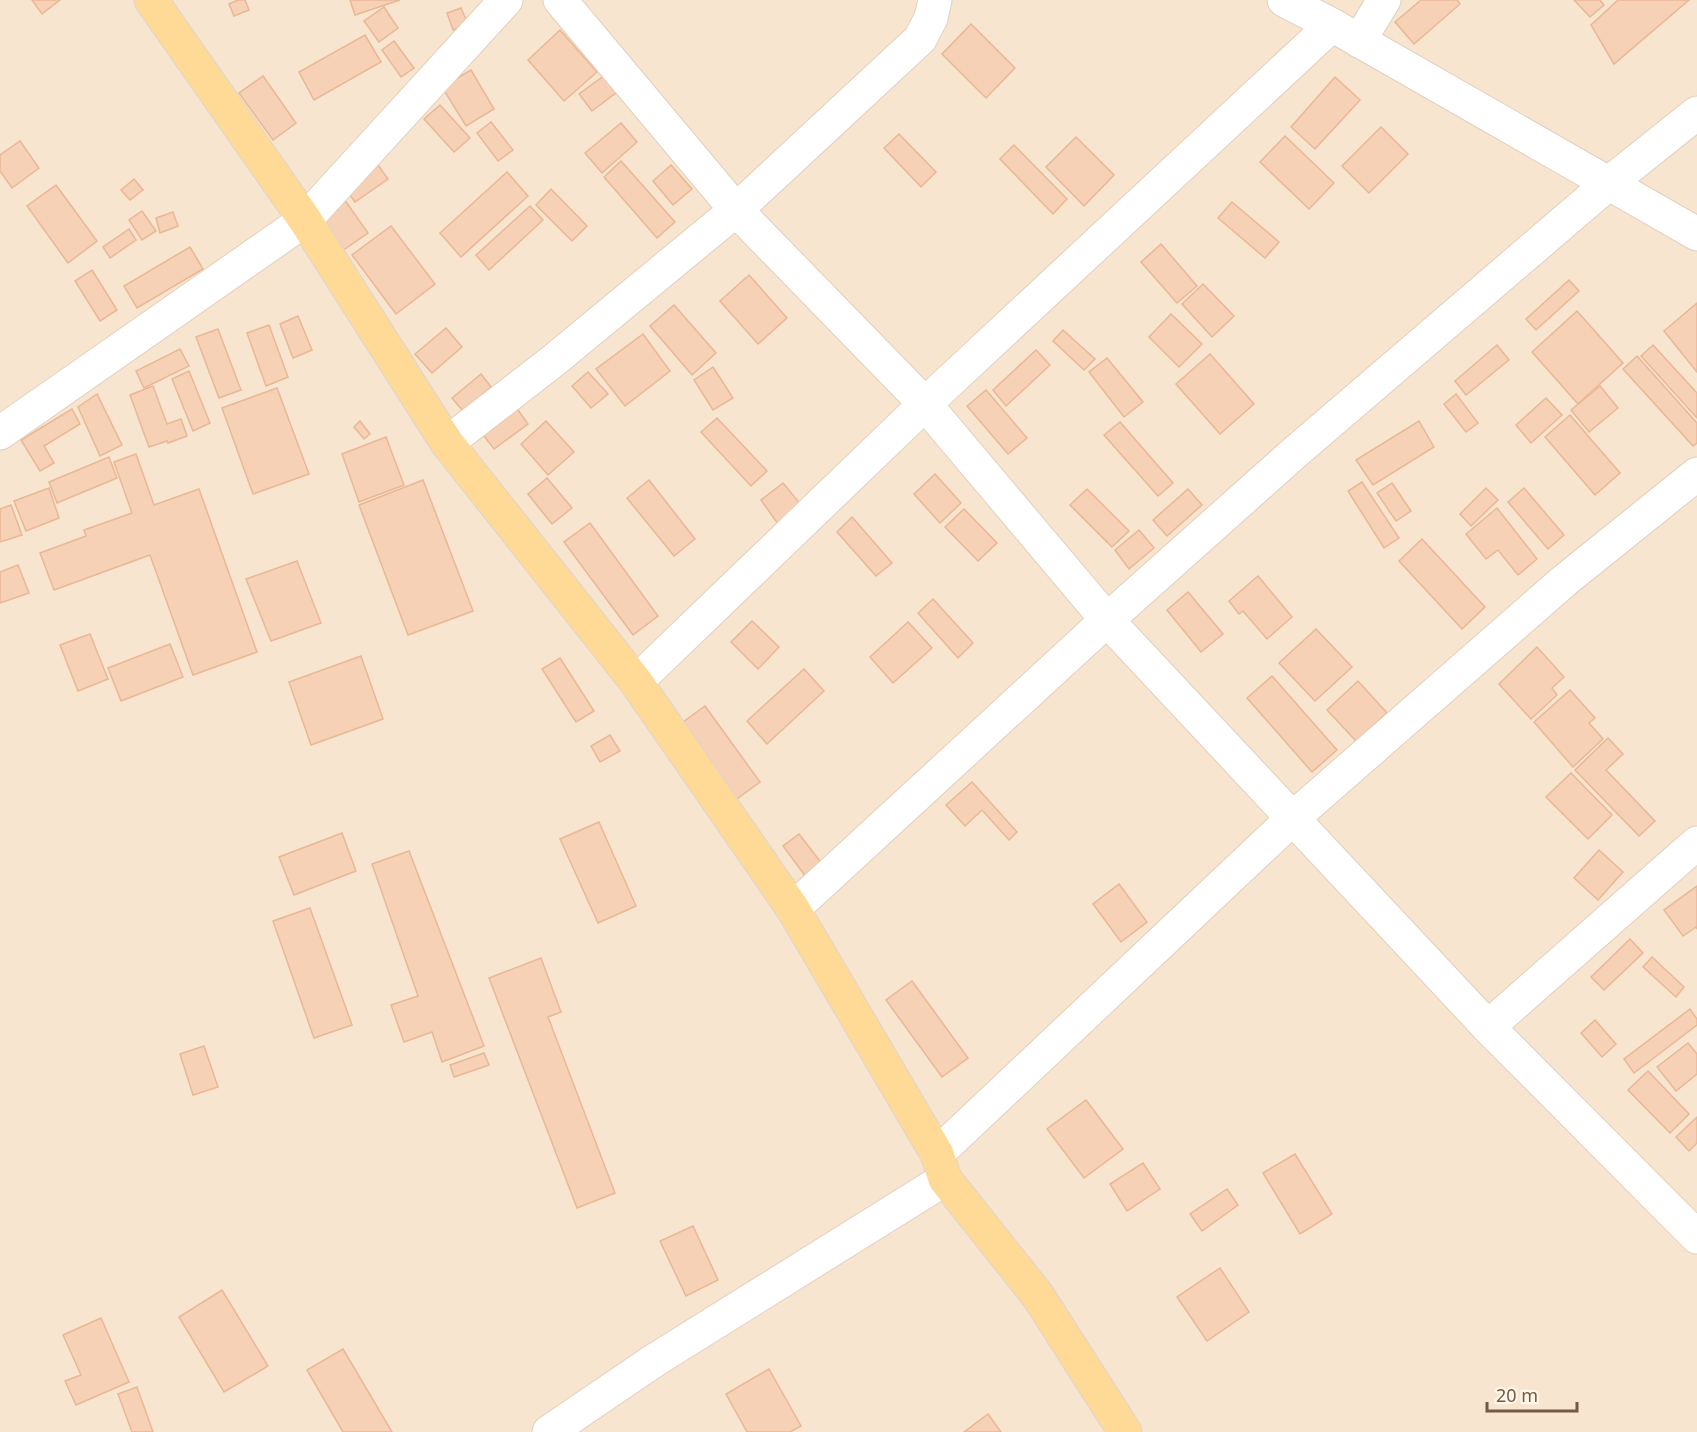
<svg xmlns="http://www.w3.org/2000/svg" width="1697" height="1432" viewBox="0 0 1697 1432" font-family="'Noto Sans',sans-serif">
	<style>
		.residential { fill: #f7e5cf }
		.building { fill: #f6d1b6; stroke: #eab795; stroke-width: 1.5 }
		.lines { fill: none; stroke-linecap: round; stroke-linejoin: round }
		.minor-casing { stroke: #e3cfbc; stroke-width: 35 }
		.major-casing { stroke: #dcd4cf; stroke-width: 35 }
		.minor { stroke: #fff; stroke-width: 33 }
		.major { stroke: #ffda97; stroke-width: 33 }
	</style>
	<rect width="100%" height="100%" fill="#fef3e1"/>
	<rect class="residential" x="0" y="0" width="1697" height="1432"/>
	<g class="building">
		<polygon points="32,0 60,0 42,14"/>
		<polygon points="238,0 245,0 249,10 234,16 229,4"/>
		<polygon points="350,0 400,0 355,15"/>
		<polygon points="1421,0 1457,0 1460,4 1414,44 1395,22"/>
		<polygon points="1574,0 1600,0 1604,5 1590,17"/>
		<polygon points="1618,0 1689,0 1614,64 1591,25"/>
		<polygon points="384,7 398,28 379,42 364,21"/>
		<polygon points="461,8 468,24 453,30 447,13"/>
		<polygon points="971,24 1015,68 986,98 942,54"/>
		<polygon points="560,30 597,72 564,101 528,60"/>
		<polygon points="365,35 381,62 314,100 299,72"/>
		<polygon points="394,41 414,68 401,77 382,50"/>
		<polygon points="471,70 494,109 466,126 442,87"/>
		<polygon points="605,75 617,92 592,111 579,94"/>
		<polygon points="263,76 296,123 273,140 239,93"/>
		<polygon points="1335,77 1360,100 1315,149 1291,127"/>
		<polygon points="440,105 470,138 454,152 424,119"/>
		<polygon points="491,122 513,150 498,161 477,133"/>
		<polygon points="621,123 637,142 602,173 585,153"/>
		<polygon points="1381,127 1408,154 1369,193 1342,166"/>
		<polygon points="899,134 936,172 921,187 884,148"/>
		<polygon points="1285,136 1334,183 1309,209 1260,162"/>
		<polygon points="1076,137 1114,175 1084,206 1046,167"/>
		<polygon points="20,141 39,168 12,188 0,171 0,155"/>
		<polygon points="1014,145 1067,199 1053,214 1000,159"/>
		<polygon points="375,161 388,179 355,202 342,184"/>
		<polygon points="621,161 675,222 657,238 604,177"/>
		<polygon points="671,165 692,189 673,205 653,181"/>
		<polygon points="507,172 528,196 461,257 440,233"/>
		<polygon points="134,179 143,190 130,200 121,190"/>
		<polygon points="56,185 97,241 68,263 27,206"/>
		<polygon points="551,189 587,226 572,241 536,205"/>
		<polygon points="344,199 368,233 342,251 319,217"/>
		<polygon points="1232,202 1279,242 1265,258 1218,218"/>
		<polygon points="530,206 543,220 489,270 476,255"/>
		<polygon points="142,211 156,231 142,240 129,220"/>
		<polygon points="173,212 178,226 160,233 156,218"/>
		<polygon points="391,226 435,284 396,314 352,255"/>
		<polygon points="129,229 136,240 110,258 103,247"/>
		<polygon points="1161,244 1197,286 1177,303 1141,262"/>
		<polygon points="190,247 203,269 137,308 124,286"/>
		<polygon points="92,270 117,310 100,321 75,281"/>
		<polygon points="749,275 787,318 758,344 720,301"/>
		<polygon points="1569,280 1579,291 1536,330 1526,319"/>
		<polygon points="1203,284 1234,316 1212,337 1182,304"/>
		<polygon points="1697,303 1697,372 1664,331"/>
		<polygon points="674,305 716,353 692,375 650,326"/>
		<polygon points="1577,311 1623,363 1578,404 1532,352"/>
		<polygon points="1171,314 1202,344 1179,367 1149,337"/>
		<polygon points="298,316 312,350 293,358 280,324"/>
		<polygon points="269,325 288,377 266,386 247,333"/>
		<polygon points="446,328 462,347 432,373 415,354"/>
		<polygon points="218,329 241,390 219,398 196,337"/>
		<polygon points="1063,330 1095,359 1084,370 1053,341"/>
		<polygon points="643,334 670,371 625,406 596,369"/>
		<polygon points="1497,345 1509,360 1466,395 1455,381"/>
		<polygon points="1653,345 1697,393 1697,418 1641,356"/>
		<polygon points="180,349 189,366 144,388 136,371"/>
		<polygon points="1036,350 1050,365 1006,406 993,390"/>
		<polygon points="1210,354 1254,404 1220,434 1176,384"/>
		<polygon points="1637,356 1697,423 1697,443 1693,446 1623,369"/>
		<polygon points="1107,358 1143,402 1124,417 1089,372"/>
		<polygon points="713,367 733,398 713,410 694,380"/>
		<polygon points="189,371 210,423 193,431 172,379"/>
		<polygon points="588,372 608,394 591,408 572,386"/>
		<polygon points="481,374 491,387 463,411 452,398"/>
		<polygon points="153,386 167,424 181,419 187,436 168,443 167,441 149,447 130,395"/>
		<polygon points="1600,386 1618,408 1589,432 1571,410"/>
		<polygon points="277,388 309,474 253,494 222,408"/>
		<polygon points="986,390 1027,438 1008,454 967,406"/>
		<polygon points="97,394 122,445 100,456 78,407"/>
		<polygon points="1456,394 1478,423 1466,432 1444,404"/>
		<polygon points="1546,398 1562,415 1531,443 1516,425"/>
		<polygon points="516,407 528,424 494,449 481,432"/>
		<polygon points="72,409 80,424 44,446 54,463 40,471 21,440"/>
		<polygon points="1570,415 1620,473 1595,495 1545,437"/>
		<polygon points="717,418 767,471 751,486 701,432"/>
		<polygon points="360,421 370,434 364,439 354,427"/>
		<polygon points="546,421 574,452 548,475 521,444"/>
		<polygon points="1419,421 1434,447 1373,485 1356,460"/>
		<polygon points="1120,422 1173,483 1158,496 1104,435"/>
		<polygon points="386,437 404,485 359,502 342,454"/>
		<polygon points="136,454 154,505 199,489 257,652 193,675 150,555 54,590 40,553 86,536 84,530 132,513 114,462"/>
		<polygon points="109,457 117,478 57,503 49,482"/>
		<polygon points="935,474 961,503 940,523 914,494"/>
		<polygon points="547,478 572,508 552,524 528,494"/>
		<polygon points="423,480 473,611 408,635 359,505"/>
		<polygon points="649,480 695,539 674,556 627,498"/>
		<polygon points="1362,482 1399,538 1384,548 1348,491"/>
		<polygon points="783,483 802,506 778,524 761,500"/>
		<polygon points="1392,483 1411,511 1396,521 1377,493"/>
		<polygon points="49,488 59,518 26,531 14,501"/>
		<polygon points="1486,488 1498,500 1471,526 1460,514"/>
		<polygon points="1524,488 1564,535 1548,549 1508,502"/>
		<polygon points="1087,489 1129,531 1112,547 1070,505"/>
		<polygon points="1188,489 1202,505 1167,536 1153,520"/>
		<polygon points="11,505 22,535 0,542 0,509"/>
		<polygon points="1497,508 1537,559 1518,575 1498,550 1486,559 1466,534"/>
		<polygon points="964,509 997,543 978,561 945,527"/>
		<polygon points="852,517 892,563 876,576 837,532"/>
		<polygon points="590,523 658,616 633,635 564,542"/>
		<polygon points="1139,530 1154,548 1129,569 1115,550"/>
		<polygon points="1422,539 1485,607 1462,629 1399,561"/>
		<polygon points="297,561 321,623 271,641 246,579"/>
		<polygon points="18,565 29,593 0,603 0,572"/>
		<polygon points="1258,576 1292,617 1267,639 1243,611 1239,614 1229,601"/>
		<polygon points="1188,592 1223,634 1201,652 1167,610"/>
		<polygon points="933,599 973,643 958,658 918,613"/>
		<polygon points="752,621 779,647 758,669 731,642"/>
		<polygon points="908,622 932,648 893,683 870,657"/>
		<polygon points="1316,629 1352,667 1315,701 1279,663"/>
		<polygon points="90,634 108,679 78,691 60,645"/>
		<polygon points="170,644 183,677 121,701 108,668"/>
		<polygon points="1537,647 1564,677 1552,688 1557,695 1531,719 1499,684"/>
		<polygon points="361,656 383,719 311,745 289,682"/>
		<polygon points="560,658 594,711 576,722 542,669"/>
		<polygon points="804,669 824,691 767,744 747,721"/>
		<polygon points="1272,676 1337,750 1312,772 1247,698"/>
		<polygon points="1358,681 1387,713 1356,741 1327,710"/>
		<polygon points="1570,690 1595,718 1589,723 1603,739 1573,767 1534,722"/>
		<polygon points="705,706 760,782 734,801 679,725"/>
		<polygon points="610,735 620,751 600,762 591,746"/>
		<polygon points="1608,738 1623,754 1606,770 1655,821 1639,836 1575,770"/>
		<polygon points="1571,773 1612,815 1588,839 1546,797"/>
		<polygon points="972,782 1017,832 1009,840 982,810 965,826 946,805"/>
		<polygon points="599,822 636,906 598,923 560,839"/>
		<polygon points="342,833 356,871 294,895 279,857"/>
		<polygon points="799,834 823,865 806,877 783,846"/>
		<polygon points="1599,850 1623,872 1598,900 1574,878"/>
		<polygon points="409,851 484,1046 442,1062 432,1032 404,1042 391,1005 418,996 372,864"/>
		<polygon points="1119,884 1147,922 1121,942 1093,904"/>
		<polygon points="1697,886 1697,929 1696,927 1683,936 1664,910"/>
		<polygon points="310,908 352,1025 314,1038 273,921"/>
		<polygon points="1630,939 1643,953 1604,990 1591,977"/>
		<polygon points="1652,957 1684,987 1676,997 1643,967"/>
		<polygon points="541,958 561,1012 548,1017 615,1193 577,1208 489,978"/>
		<polygon points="912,981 968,1058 942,1077 886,1000"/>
		<polygon points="1690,1009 1697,1019 1697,1025 1634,1073 1624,1059"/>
		<polygon points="1595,1020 1616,1044 1602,1057 1581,1033"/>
		<polygon points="1688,1043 1697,1054 1697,1074 1676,1091 1657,1067"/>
		<polygon points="204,1046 218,1087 193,1095 180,1054"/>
		<polygon points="484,1053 489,1065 454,1077 450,1065"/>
		<polygon points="1648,1071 1689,1114 1670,1133 1628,1090"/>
		<polygon points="1086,1100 1123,1149 1084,1178 1047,1129"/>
		<polygon points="1697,1117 1697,1143 1689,1151 1676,1137"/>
		<polygon points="1295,1154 1332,1214 1300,1234 1263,1173"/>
		<polygon points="1143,1163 1160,1189 1127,1211 1110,1184"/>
		<polygon points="1227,1189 1238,1205 1202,1231 1190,1214"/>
		<polygon points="693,1226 718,1280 686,1296 660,1241"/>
		<polygon points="1220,1268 1249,1312 1207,1341 1177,1297"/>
		<polygon points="222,1290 268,1366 224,1392 179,1317"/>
		<polygon points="101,1318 129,1382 76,1405 65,1381 81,1375 63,1335"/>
		<polygon points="343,1349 392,1432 343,1432 307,1370"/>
		<polygon points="769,1369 801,1426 790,1432 747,1432 726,1394"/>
		<polygon points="137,1387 153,1432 132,1432 118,1394"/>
		<polygon points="988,1414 1001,1432 964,1432"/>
	</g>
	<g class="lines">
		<g class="minor-casing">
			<g id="minor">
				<polyline points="560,0 736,210 925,404 1107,620 1488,1027 1697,1237"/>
				<polyline points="1284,0 1332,25 1697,234"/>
				<polyline points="1359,41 1384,0"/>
				<polyline points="0,433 305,220 506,0"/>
				<polyline points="447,443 553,361 736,210 920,39 931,18 935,0"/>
				<polyline points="636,682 925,404 1332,25"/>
				<polyline points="793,909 1107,620 1293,454 1608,184 1697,113"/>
				<polyline points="1488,1027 1697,843"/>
				<polyline points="937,1154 1293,818 1564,581 1697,474"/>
				<polyline points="549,1432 655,1360 945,1179"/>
			</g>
		</g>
		<g class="major-casing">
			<polyline id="major" points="151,0 305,220 447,443 636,682 793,909 937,1154 945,1179 1038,1296 1125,1432"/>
		</g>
		<use href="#minor" class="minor"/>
		<use href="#major" class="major"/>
	</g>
	<path d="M1487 1402v9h90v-9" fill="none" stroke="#785845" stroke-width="3"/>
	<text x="1496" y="1402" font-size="18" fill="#785845" stroke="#fff7e9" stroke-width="4.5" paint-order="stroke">20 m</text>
</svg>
